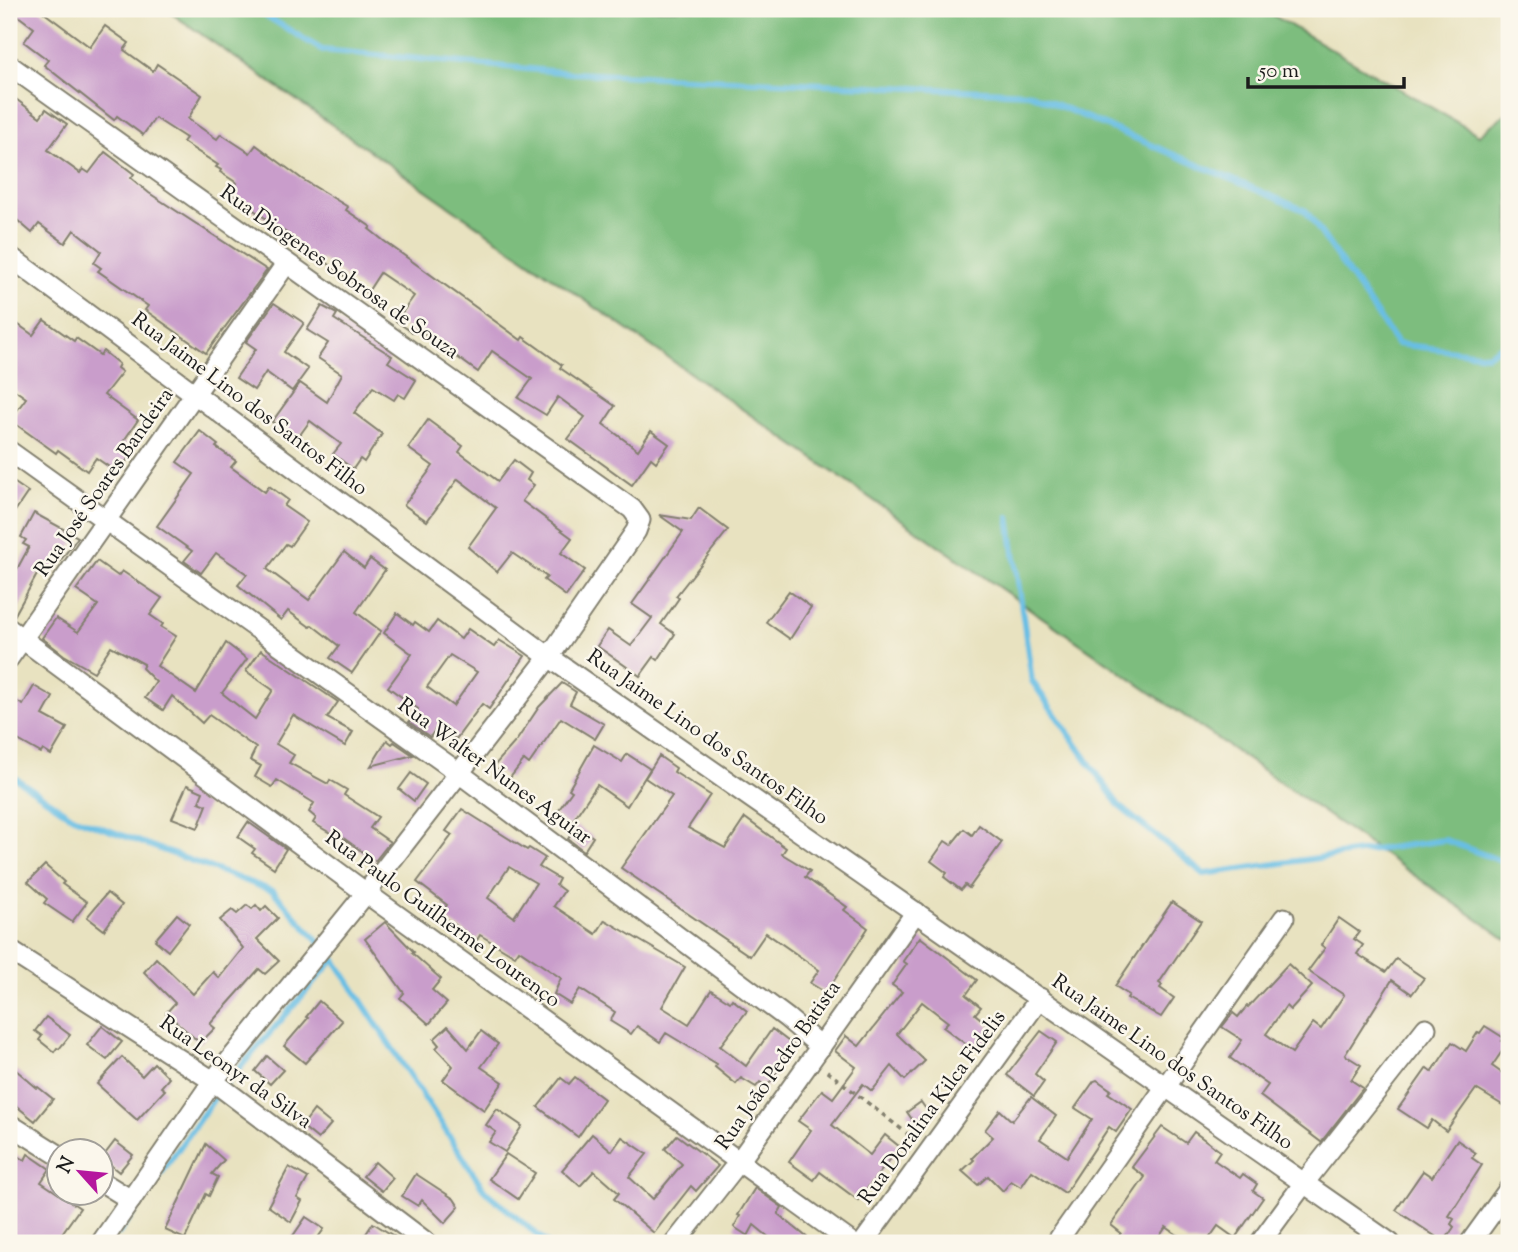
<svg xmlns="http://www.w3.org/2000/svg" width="1518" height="1252" viewBox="0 0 1518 1252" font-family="'Sorts Mill Goudy',serif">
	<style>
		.forest { fill: #7dbd7e; stroke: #4c6c4d; stroke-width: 2 }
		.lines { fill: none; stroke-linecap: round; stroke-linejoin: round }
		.stream { stroke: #67bee4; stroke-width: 6 }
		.building { fill: #c99dcb; fill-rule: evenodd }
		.minor-casing { stroke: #827f6e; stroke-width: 23 }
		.path { stroke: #827f6e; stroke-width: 3.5; stroke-dasharray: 5 5; stroke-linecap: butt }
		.minor { stroke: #fff; stroke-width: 19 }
		.labels { text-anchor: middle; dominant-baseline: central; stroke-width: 5; stroke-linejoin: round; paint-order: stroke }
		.street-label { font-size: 21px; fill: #1c1c1c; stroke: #fbf7ec }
	</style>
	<rect width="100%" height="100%" fill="#fbf7ec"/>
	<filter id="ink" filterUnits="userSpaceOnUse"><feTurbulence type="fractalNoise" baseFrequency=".0143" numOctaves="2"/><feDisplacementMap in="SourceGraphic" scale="14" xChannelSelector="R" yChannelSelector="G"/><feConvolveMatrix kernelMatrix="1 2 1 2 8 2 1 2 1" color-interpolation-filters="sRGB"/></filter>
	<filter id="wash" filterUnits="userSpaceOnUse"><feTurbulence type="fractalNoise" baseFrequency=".00686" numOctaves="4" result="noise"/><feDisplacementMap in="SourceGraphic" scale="28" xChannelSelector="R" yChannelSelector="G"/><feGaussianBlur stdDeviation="1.57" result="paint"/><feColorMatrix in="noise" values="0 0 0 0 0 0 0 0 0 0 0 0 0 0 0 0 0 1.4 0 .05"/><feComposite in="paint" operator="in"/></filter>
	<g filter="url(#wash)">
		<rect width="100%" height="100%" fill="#e8e2c0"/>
		<polygon class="forest" points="165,9 463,9 471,15 484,9 1262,9 1479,135 1509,111 1509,941"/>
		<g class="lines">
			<g class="stream">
				<polyline points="255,9 322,50 572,73 1029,93 1306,211 1397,344 1487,355 1509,341"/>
				<polyline points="1009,517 1032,681 1120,807 1204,874 1445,840 1509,864"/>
				<polyline points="9,774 73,817 273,891 334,959 485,1191 547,1243"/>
				<polyline points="119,1233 218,1093 334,959"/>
			</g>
		</g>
		<g id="blocks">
			<g class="building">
				<polygon points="9,9 39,9 90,47 105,26 129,43 124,50 153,71 157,64 202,95 188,119 217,139 221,134 250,153 256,145 302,179 348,207 346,210 371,227 369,229 384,241 521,340 523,337 562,365 560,368 615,406 603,424 638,450 651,431 669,444 656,462 651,458 632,485 568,439 585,417 558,397 546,415 518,398 532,379 492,351 478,372 417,328 413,333 396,321 414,296 380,273 367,293 322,259 319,263 292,245 296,240 230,193 237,183 220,172 221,170 216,167 218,165 183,142 186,138 155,118 143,135 117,116 114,120 44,65 48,60 24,42 34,28"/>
				<polygon points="9,94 40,117 46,109 67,124 48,150 80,173 83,169 89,173 105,152 134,174 131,178 149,193 267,270 206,353 145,310 148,306 98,271 101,268 94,263 101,251 74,230 65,243 39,224 32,233 9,213"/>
				<polygon points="274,303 304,323 284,352 308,369 292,391 266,372 254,390 236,378 256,349 246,342"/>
				<polygon points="322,306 337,314 334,319 392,356 388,362 416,380 405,398 398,394 394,400 373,387 354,413 382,434 364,462 360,459 353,469 333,454 341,444 310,421 297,439 272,422 300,383 327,402 342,374 318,358 328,343 307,330"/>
				<polygon points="9,318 33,335 44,320 74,341 76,338 100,355 103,351 119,364 117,368 122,372 104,395 138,420 123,442 134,450 118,473 96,458 87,471 58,450 56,453 10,420 26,398 9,386"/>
				<polygon points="428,420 463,446 459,452 498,481 514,460 531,473 527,480 534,485 522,501 572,538 561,553 585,570 566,596 544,580 547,577 512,553 497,572 468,547 496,508 458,479 427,521 404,505 433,466 408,448"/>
				<polygon points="200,431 218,445 216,447 236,461 231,467 265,492 269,486 288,500 284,506 307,522 290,546 286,544 267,569 309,600 344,552 364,568 370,559 385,570 356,612 381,631 352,673 330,658 339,646 312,625 310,627 288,611 281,620 238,585 247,574 216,553 201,573 184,561 192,551 157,526 194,474 177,462"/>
				<polygon points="9,479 28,492 9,520"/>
				<polygon points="699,508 728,530 676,596 679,598 661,624 675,634 658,660 654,657 640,676 597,646 608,630 631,646 652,618 632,604 683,532 659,515 691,520"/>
				<polygon points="34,513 78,537 48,577 39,571 13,618 9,617 9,584 29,547 23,544 26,540 21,537"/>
				<polygon points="97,561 118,576 122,571 162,598 150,615 163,624 161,627 176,636 157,666 196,693 226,643 247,659 222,693 255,719 273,690 246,671 261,650 338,702 327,718 353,732 345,746 293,715 276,744 294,755 289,763 328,784 330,780 347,790 344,795 378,817 370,828 390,842 375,861 342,837 341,839 313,823 316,818 309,812 314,803 277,780 272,787 255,777 261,766 250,760 256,748 209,715 202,723 172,696 163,710 145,698 156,682 142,668 144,664 111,646 94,672 64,655 42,638 56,618 78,632 98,605 76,590"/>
				<polygon points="789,591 811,607 790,639 766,622"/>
				<path d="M397,613L413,625L415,622L429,632L437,621L461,639L468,629L494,647L499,640L525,656L489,709L482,704L456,739L438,726L430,737L409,722L418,709L388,687L412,654L384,633ZM450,655L477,672L453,706L427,687Z"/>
				<polygon points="562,683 576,692 570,704 604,724 595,739 561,718 529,764 524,760 509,779 493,767 517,740 539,707"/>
				<polygon points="34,686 53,697 43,715 67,728 51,755 43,750 41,753 9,735 9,697 23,705"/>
				<polygon points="387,740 392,744 394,742 413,755 371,766"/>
				<polygon points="594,745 622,762 627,754 650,769 627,806 597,785 569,826 555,815 572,791 569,789"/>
				<polygon points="659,756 676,768 674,772 710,795 688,828 725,848 745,818 786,848 782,854 810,871 805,877 847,907 844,910 868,928 826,993 810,983 819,970 766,933 750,956 621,868 672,796 645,778"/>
				<polygon points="411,773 426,784 414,801 399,789"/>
				<polygon points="187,785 203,792 199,802 207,805 198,828 172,818"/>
				<path d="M462,809L527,850L529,848L545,858L539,867L559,879L556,885L564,891L554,906L596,934L605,920L685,967L662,1007L689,1024L711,990L730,1002L732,999L747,1011L720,1046L746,1066L772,1029L793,1045L780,1062L782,1064L767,1087L760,1082L756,1087L741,1078L736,1084L715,1067L717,1064L666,1033L660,1042L637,1026L631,1034L610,1021L615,1012L580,989L570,1004L554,994L561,978L519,950L515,956L480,935L477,940L440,915L447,905L417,882L452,835L446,831ZM509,867L536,883L514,917L488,898Z"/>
				<polygon points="248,822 286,849 274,868 252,853 255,849 238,837"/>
				<polygon points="979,825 1002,842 969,888 965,885 961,890 944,877 947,873 931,861 945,841 951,845 964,829 972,835"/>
				<polygon points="577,826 593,837 584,851 568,839"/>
				<polygon points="45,865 64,882 62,884 87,902 72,922 44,903 47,899 28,882"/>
				<polygon points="107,893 122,905 104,930 87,917"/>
				<polygon points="1172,902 1201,921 1159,983 1162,985 1160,988 1174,998 1161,1017 1127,998 1129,995 1115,986"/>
				<polygon points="247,905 252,909 256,905 261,911 266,906 278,918 257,939 279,961 265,974 259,969 210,1024 215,1028 200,1043 166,1013 175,1003 144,972 156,958 193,994 213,972 219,978 243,948 220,920 232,910 237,914"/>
				<polygon points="177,914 189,924 168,951 155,940"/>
				<polygon points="1339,918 1359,932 1354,939 1363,945 1357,954 1386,972 1396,959 1424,978 1412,994 1392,980 1345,1055 1361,1065 1351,1080 1363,1088 1321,1142 1260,1096 1268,1085 1230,1058 1242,1040 1222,1027 1233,1013 1238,1017 1247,1006 1248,1007 1288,964 1312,986 1290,1010 1286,1006 1266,1034 1292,1053 1313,1023 1321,1029 1344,995 1308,971 1325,948 1321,945"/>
				<polygon points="385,922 414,952 412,953 441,979 432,990 447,1003 429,1024 400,998 404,993 365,939"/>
				<polygon points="920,937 977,980 966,995 981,1007 975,1014 991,1027 989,1029 992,1032 978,1050 973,1047 972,1049 943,1027 948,1022 922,1002 897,1034 925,1061 905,1080 892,1066 872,1091 863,1084 832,1125 870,1155 885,1135 900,1147 858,1200 820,1172 814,1180 789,1162 811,1130 798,1121 822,1090 833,1098 856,1067 835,1051 846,1036 859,1046 902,992 892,985 907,964 903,961"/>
				<polygon points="319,1001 342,1021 305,1063 284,1046 308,1018 306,1017"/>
				<polygon points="46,1017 70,1035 59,1049 57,1048 54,1052 39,1040 42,1036 35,1031"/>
				<polygon points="102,1026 122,1042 107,1060 87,1045"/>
				<polygon points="448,1026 468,1049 481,1031 498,1044 481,1067 503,1082 484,1110 443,1080 453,1066 436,1048 439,1045 434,1039"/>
				<polygon points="1485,1026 1504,1038 1502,1041 1507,1044 1492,1066 1509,1078 1509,1109 1476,1089 1446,1131 1432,1120 1427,1128 1398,1109 1427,1068 1432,1072 1452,1042 1466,1051 1478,1032 1480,1033"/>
				<polygon points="1041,1031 1057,1042 1035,1074 1044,1082 1034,1096 1007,1075"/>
				<polygon points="267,1056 283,1070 270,1084 255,1071"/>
				<polygon points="122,1057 142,1076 154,1063 169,1078 161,1087 165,1090 137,1120 97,1084"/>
				<polygon points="16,1070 37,1088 38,1087 53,1099 35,1121 9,1100 9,1078"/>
				<polygon points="575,1077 604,1099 578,1137 538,1107 561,1078 569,1084"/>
				<polygon points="1097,1080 1111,1090 1108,1093 1132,1109 1116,1132 1109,1127 1065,1193 1032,1171 1021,1187 1011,1181 1003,1191 988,1176 978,1185 962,1171 974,1160 972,1158 993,1137 985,1130 1000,1110 1012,1121 1031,1097 1056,1116 1040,1139 1067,1157 1092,1119 1075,1108 1094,1081"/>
				<polygon points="921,1102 930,1115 916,1125 907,1112"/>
				<polygon points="497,1109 522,1126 505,1152 489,1142 496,1132 486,1125"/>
				<polygon points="314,1110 331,1124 318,1139 302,1126"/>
				<polygon points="1162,1127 1186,1143 1194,1132 1220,1151 1214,1160 1240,1178 1243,1174 1257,1184 1253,1191 1263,1198 1235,1238 1218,1226 1206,1243 1189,1243 1166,1227 1155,1243 1114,1243 1121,1233 1111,1225 1145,1177 1132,1167"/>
				<polygon points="592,1134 612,1151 622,1137 647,1154 629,1177 653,1199 682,1164 665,1149 677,1135 718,1166 696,1191 691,1186 654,1233 614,1199 619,1193 594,1171 580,1186 562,1170"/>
				<polygon points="1457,1140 1476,1153 1472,1158 1482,1165 1449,1216 1454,1219 1451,1224 1454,1227 1444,1242 1396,1210 1423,1171 1432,1177"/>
				<polygon points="115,1141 133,1155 119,1172 102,1158"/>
				<polygon points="206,1144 224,1160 212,1174 218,1177 209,1196 206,1194 185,1239 165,1230"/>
				<polygon points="9,1151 25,1160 28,1154 50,1169 41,1182 80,1208 55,1243 9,1243"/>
				<polygon points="506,1154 535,1173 518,1199 489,1179"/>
				<polygon points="375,1162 393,1178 382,1191 363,1176"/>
				<polygon points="289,1167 308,1178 297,1198 302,1201 291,1222 268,1206"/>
				<polygon points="416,1174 454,1199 459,1207 445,1223 422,1200 418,1206 402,1196"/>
				<polygon points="755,1188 782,1207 778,1214 814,1243 776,1243 754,1225 748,1236 734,1227 740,1216 738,1215"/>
				<polygon points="306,1217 324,1229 314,1243 288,1243"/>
				<polygon points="373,1223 405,1243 360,1243"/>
			</g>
		</g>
	</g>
	<g filter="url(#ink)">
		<use href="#blocks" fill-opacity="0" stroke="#827f6e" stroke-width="2"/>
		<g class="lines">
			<g class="minor-casing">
				<g id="minor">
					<polyline points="9,65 632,509 640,520 636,531 549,657 366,893 213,1081 101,1243"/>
					<polyline points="9,256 549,657 1390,1243"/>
					<polyline points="9,451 459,773 787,1018 821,1047"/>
					<polyline points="9,629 366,893 852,1243"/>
					<polyline points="9,658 286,264"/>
					<polyline points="9,950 213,1081 427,1243"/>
					<polyline points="9,1124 60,1156"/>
					<polyline points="102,1182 131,1200"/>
					<polyline points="675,1243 738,1163 916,912"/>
					<polyline points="863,1243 1040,998"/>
					<polyline points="1056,1243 1284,918"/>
					<polyline points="1260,1243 1304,1183 1426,1028"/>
					<polyline points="1470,1243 1509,1189"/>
				</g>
			</g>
			<polyline class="path" points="827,1071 914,1139"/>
			<use href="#minor" class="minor"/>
		</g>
	</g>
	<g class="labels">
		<g class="street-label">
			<text transform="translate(339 273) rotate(35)">Rua Diogenes Sobrosa de Souza</text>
			<text transform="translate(249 405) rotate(37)">Rua Jaime Lino dos Santos Filho</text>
			<text transform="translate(105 483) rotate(-55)">Rua José Soares Bandeira</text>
			<text transform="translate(707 738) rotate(35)">Rua Jaime Lino dos Santos Filho</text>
			<text transform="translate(494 772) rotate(36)">Rua Walter Nunes Aguiar</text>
			<text transform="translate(442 920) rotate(36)">Rua Paulo Guilherme Lourenço</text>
			<text transform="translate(1172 1063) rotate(35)">Rua Jaime Lino dos Santos Filho</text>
			<text transform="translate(779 1066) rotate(-55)">Rua João Pedro Batista</text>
			<text transform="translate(235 1073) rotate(35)">Rua Leonyr da Silva</text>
			<text transform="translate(933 1108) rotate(-54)">Rua Doralina Kilca Fidelis</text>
		</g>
	</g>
	<rect width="1518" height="1252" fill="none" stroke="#fbf7ec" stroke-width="35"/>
	<g transform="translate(80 1172) rotate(297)"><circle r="33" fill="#fbf7ec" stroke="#a29f99" stroke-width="2"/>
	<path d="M0-5L12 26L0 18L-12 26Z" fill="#b5179e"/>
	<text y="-10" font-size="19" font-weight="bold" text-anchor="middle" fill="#1c1c1c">N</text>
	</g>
	<path d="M1248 77v10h156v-10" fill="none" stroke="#1c1c1c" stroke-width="3.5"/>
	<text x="1259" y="77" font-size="21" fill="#1c1c1c" stroke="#fbf7ec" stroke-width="5" paint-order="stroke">50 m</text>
</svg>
